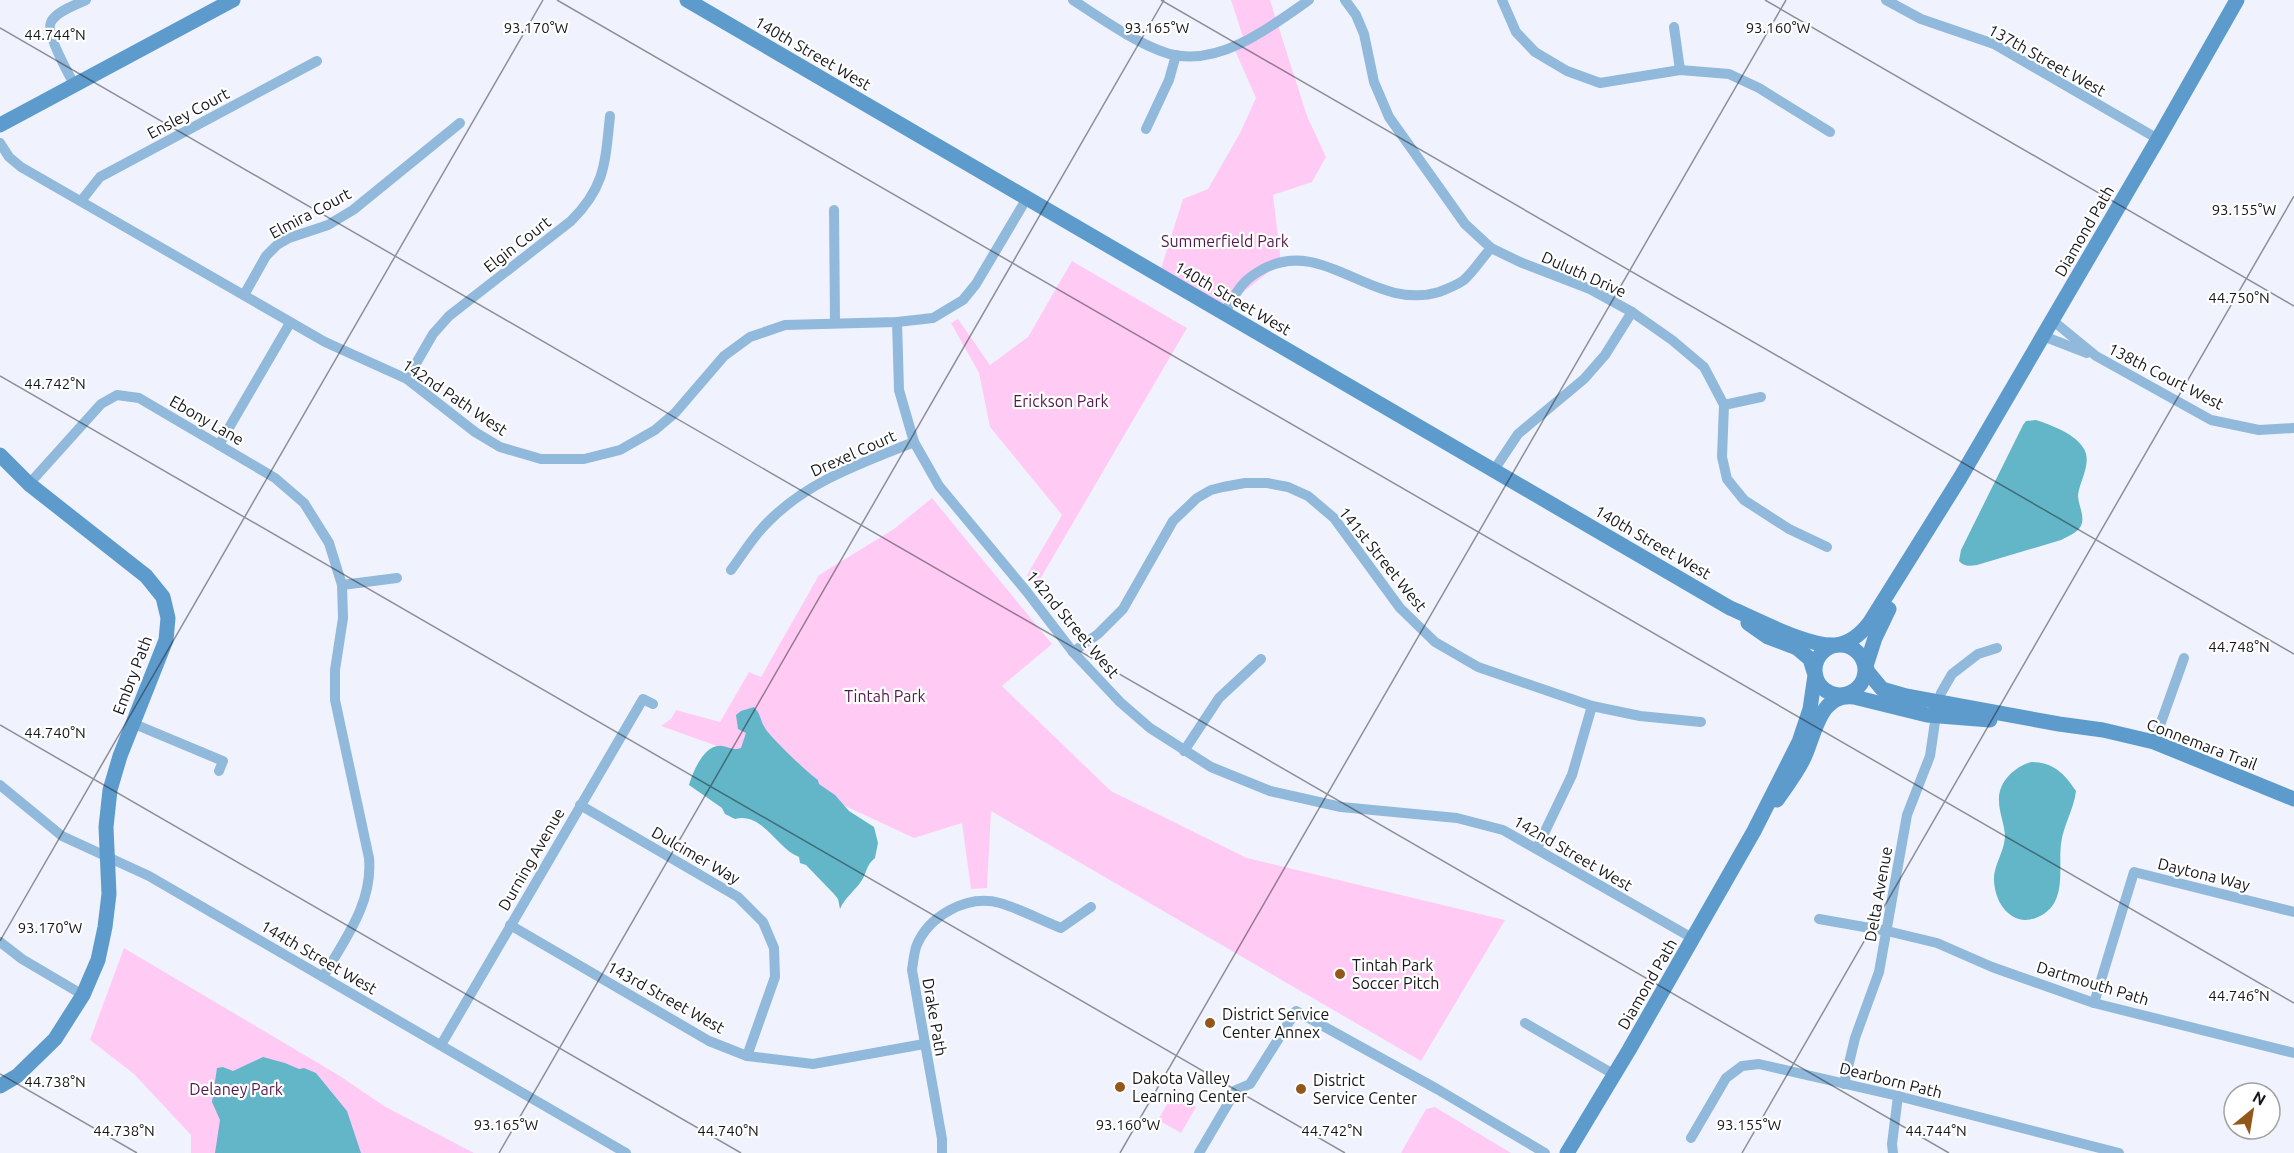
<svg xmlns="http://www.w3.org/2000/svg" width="2294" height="1153" viewBox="0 0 2294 1153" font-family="Ubuntu,sans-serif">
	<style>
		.green { fill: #ffcbf5 }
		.water { fill: #63b5c8 }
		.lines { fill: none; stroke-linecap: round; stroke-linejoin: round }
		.street { stroke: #91b9db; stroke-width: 10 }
		.secondary { stroke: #5e9bcd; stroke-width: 15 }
		.ticks { fill: none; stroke: #16171b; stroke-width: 1.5; stroke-opacity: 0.45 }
		.poi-dot { fill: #94571a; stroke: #fff; stroke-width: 2 }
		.labels { text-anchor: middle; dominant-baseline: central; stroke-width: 4.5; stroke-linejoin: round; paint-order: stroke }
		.street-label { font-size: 16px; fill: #16171b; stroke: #fff }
		.park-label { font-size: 16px; fill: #55184e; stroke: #fff }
		.poi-label { font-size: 16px; fill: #16171b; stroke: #fff; text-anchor: start }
		.ticks-label { font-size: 15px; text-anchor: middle; fill: #16171b; stroke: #fff; stroke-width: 4.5; stroke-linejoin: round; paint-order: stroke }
	</style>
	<rect width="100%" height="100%" fill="#f0f3fe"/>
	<g class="green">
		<polygon points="1231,0 1270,0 1307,116 1326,157 1312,182 1273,195 1281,262 1232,301 1224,314 1159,275 1183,199 1208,189 1240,133 1256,98 1233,46 1244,40"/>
		<polygon points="1072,261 1187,328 1036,586 1027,575 1062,515 990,427 979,373 951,323 958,319 990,365 1028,337"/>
		<polygon points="932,498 1052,644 1002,686 1111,791 1247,858 1505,920 1421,1061 991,811 987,888 971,889 962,823 914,838 714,745 661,726 671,719 676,710 720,722 749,672 761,677 819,575 894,529"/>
		<polygon points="124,948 340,1076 384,1106 474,1153 191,1153 191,1135 134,1074 90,1040"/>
		<polygon points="1173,1094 1196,1107 1181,1133 1158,1120"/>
		<polygon points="1435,1107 1511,1153 1401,1153 1426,1109"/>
	</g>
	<g class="water">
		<path d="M2036,420C2051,425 2076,434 2084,449C2092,463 2080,480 2078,495C2078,504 2084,514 2082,523C2080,532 2068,536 2061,540L1977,565C1970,566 1964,567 1959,561L1961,550L2023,425L2026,421Z"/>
		<path d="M754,707C761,714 760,720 765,728C768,735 810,775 818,780L819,784L835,795L849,811L874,827L878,843L875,858C866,865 867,872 862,880C855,891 845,897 840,909L838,899L834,894L806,865L800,863L799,857C777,849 763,812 735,819L725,814L722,808L689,785C693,771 705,743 722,746C729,747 734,751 741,748L746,733L738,729L736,715L741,711Z"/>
		<path d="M2031,762C2053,762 2064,773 2076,791C2074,809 2063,826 2061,844C2058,869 2068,904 2038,917C2030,921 2020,921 2012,916C2000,908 1995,895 1994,881C1993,866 2004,853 2005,837C2005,825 1999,813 1999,801C1998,782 2014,767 2031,762Z"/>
		<polygon points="263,1057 285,1063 299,1069 304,1068 316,1073 347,1111 361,1153 215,1153 220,1120 212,1102 217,1068 223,1067 233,1071"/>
	</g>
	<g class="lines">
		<g class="street">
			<path d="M1073,0C1100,18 1143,48 1174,55C1222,65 1272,26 1309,0"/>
			<polyline points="1345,0 1356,15 1364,34 1374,82 1389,117 1465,224 1491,248 1520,262 1590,289 1632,312 1672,340 1704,367 1724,405 1722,457 1727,479 1744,500 1789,529 1827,547"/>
			<polyline points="1502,0 1516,32 1535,52 1567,71 1600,83 1680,70 1729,74 1759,88 1830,132"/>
			<polyline points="1886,0 1921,19 1994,44 2158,139"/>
			<polyline points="1674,27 1680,70"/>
			<path d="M75,86C69,75 45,32 51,22C56,11 76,5 86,0"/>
			<polyline points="1146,129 1169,80 1176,55"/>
			<polyline points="0,143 9,157 21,167 325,342 407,379 475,432 500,447 541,459 584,459 620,450 655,430 675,413 724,356 750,337 785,325 897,322 933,318 963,300 976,284 1027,198"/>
			<polyline points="81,201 100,177 317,61"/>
			<polyline points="834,210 835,323"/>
			<polyline points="244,295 266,256 277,245 289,238 328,225 353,210 460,123"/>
			<path d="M1224,314C1230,304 1236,291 1244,283C1249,277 1256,273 1263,269C1325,236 1373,312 1439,292C1447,289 1457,285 1464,280C1474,271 1482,258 1491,248"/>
			<polyline points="2052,320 2096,356 2211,420 2259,430 2294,428"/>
			<polyline points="897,322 899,390 914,442 939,486 1027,592 1073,652 1120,702 1150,728 1211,767 1270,791 1341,807 1457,818 1503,830 1694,939"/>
			<polyline points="2043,336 2087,353"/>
			<path d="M407,379L433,334L449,316L571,221C606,186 605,162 610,116"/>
			<polyline points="1724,405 1761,397"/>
			<polyline points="219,445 290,323"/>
			<polyline points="1494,470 1518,434 1584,379 1605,355 1632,312"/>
			<path d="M29,484L101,404L117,395L139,398L275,478L304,503L329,543L342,585L343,618L335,670V700L369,858C373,903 345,939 323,977"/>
			<path d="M731,570C743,554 754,535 768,522C808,481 862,463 914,442"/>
			<polyline points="342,585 397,578"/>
			<polyline points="1073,652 1098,634 1123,609 1173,521 1197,498 1211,490 1223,487 1245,483 1267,483 1288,487 1308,496 1334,518 1400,608 1435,642 1478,667 1592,706 1640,716 1701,722"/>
			<polyline points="132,723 223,761 219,771"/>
			<polyline points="2154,742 2184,658"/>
			<polyline points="1184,751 1219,698 1261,659"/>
			<polyline points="0,785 62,836 149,876 626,1153"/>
			<polyline points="580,805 738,897 763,922 774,948 775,977 747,1056"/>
			<polyline points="1537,848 1572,775 1592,706"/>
			<polyline points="1819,919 1887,931 1937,943 1992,967 2094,1003 2294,1053"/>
			<polyline points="510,925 709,1041 747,1056 813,1064 924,1044"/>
			<polyline points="0,942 22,959 83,995"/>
			<polyline points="2094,1003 2134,872 2294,912"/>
			<polyline points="1525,1023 1615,1075"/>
			<polyline points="441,1045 643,699 653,704"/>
			<polyline points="1844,1084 1855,1038 1879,972 1907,815 1930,756 1937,708 1941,693 1952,674 1978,654 1997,648"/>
			<polyline points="1691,1138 1726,1078 1742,1066 1759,1064 1898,1096 2119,1153"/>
			<path d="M942,1153V1139L912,970C913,963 914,954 916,947C928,916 967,894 1000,903C1020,909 1041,920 1061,928L1091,907"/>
			<polyline points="1199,1153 1236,1090 1250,1084 1296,1011 1437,1089 1545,1153"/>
			<polyline points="1893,1153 1892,1144 1898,1096"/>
		</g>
		<g class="secondary">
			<path d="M687,0L1730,608C1756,619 1808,647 1836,645C1851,643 1861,634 1870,622L1960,478L2158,139L2237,0"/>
			<polyline points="0,125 233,0"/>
			<polyline points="0,455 29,484 146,576 163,597 168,618 166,640 120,756 110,790 106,827 109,894 105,927 98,960 83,995 55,1039 17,1076 0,1086"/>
			<polyline points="1889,609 1875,638 1866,666 1868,672 1882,689 1906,696 2059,724 2103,730 2154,742 2294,799"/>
			<circle cx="1840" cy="670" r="25"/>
			<path d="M1777,800C1786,787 1796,774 1803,760C1815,736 1819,692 1854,697L1927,715L1990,720"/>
			<polyline points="1567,1153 1629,1050 1754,831 1799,742 1810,709 1815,675 1810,659 1797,648 1768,637 1748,623"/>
		</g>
	</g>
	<path class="ticks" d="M557,0L2294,1003M1161,0L2294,654M1765,0L2294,306M0,28L1949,1153M0,376L1345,1153M0,725L741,1153M0,941L543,0M0,1074L137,1153M499,1153L1164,0M1120,1153L1786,0M1742,1153L2294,196"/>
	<g class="poi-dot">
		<circle cx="1340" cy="974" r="6"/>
		<circle cx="1210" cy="1023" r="6"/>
		<circle cx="1120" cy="1087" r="6"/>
		<circle cx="1301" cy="1089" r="6"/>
	</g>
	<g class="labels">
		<g class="street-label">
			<text transform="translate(813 53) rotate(30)">140th Street West</text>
			<text transform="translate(2047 60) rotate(29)">137th Street West</text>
			<text transform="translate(188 113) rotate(-28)">Ensley Court</text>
			<text transform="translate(310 213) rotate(-28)">Elmira Court</text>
			<text transform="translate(2084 231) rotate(-60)">Diamond Path</text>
			<text transform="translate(517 244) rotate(-38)">Elgin Court</text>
			<text transform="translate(1584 274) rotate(24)">Duluth Drive</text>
			<text transform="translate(1233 298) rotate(30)">140th Street West</text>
			<text transform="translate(2166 376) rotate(27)">138th Court West</text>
			<text transform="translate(455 397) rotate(34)">142nd Path West</text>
			<text transform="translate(207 420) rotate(30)">Ebony Lane</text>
			<text transform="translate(853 453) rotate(-24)">Drexel Court</text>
			<text transform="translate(1653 542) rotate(30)">140th Street West</text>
			<text transform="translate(1383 559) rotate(51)">141st Street West</text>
			<text transform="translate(1073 624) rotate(50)">142nd Street West</text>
			<text transform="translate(132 675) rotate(-69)">Embry Path</text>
			<text transform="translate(2202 744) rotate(21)">Connemara Trail</text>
			<text transform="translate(1573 853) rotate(30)">142nd Street West</text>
			<text transform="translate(696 855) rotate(30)">Dulcimer Way</text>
			<text transform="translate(531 859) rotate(-60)">Durning Avenue</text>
			<text transform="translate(2204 874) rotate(14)">Daytona Way</text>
			<text transform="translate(1878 894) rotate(-80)">Delta Avenue</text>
			<text transform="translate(319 957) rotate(30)">144th Street West</text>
			<text transform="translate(2093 983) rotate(17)">Dartmouth Path</text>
			<text transform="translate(1647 984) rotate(-60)">Diamond Path</text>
			<text transform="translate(666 997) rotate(29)">143rd Street West</text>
			<text transform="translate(935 1017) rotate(80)">Drake Path</text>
			<text transform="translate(1891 1080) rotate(14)">Dearborn Path</text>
		</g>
		<g class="park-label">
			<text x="1225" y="241">Summerfield Park</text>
			<text x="1061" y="401">Erickson Park</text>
			<text x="885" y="696">Tintah Park</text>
			<text x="236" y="1089">Delaney Park</text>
		</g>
		<g class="poi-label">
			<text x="1352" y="965">Tintah Park<tspan x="1352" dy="18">Soccer Pitch</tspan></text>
			<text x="1222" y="1014">District Service<tspan x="1222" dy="18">Center Annex</tspan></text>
			<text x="1132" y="1078">Dakota Valley<tspan x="1132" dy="18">Learning Center</tspan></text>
			<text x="1313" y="1080">District<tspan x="1313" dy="18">Service Center</tspan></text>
		</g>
	</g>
	<g class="ticks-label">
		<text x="536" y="33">93.170°W</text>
		<text x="1157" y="33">93.165°W</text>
		<text x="1778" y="33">93.160°W</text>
		<text x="55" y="40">44.744°N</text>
		<text x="2244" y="215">93.155°W</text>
		<text x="2239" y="303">44.750°N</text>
		<text x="55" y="389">44.742°N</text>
		<text x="2239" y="652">44.748°N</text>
		<text x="55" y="738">44.740°N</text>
		<text x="50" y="933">93.170°W</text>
		<text x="2239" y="1001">44.746°N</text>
		<text x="55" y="1087">44.738°N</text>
		<text x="506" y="1130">93.165°W</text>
		<text x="1128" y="1130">93.160°W</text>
		<text x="1749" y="1130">93.155°W</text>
		<text x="124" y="1136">44.738°N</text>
		<text x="728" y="1136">44.740°N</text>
		<text x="1332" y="1136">44.742°N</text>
		<text x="1936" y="1136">44.744°N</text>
	</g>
	<g transform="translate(2252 1111) rotate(30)"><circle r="28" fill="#ffffff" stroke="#a2a2a4" stroke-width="1.5"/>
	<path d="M0-4.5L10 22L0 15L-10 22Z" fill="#94571a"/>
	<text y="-9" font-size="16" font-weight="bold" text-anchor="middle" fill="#16171b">N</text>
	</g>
</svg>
